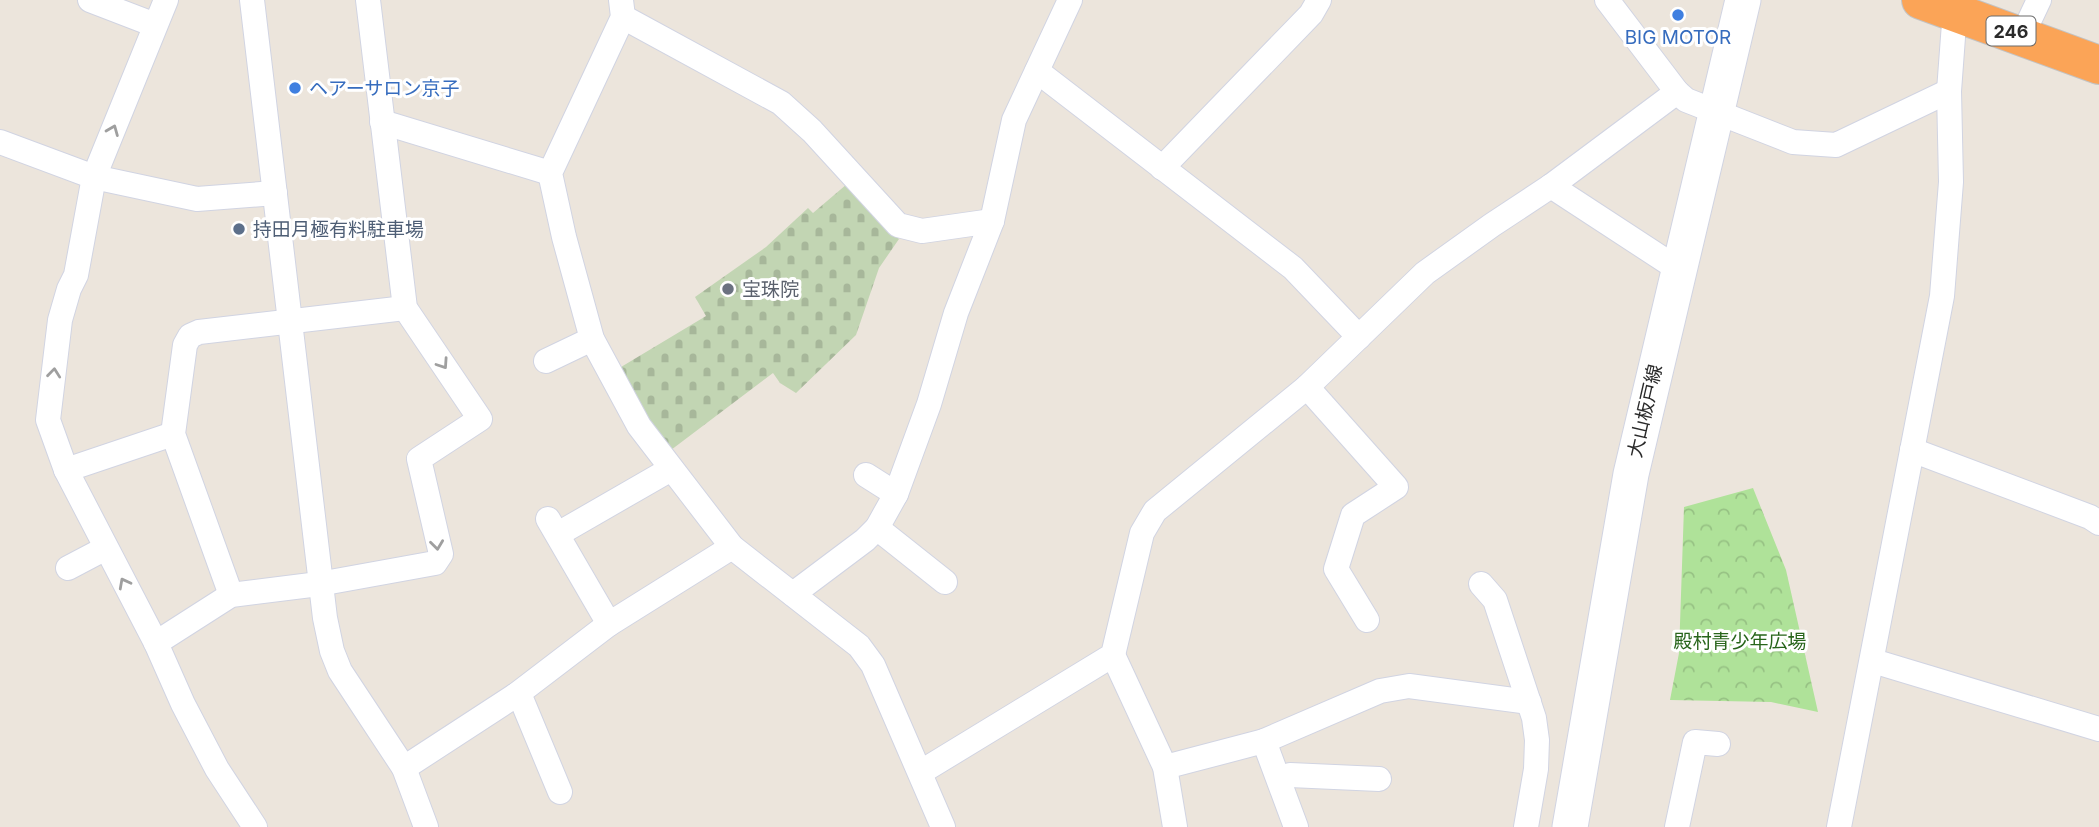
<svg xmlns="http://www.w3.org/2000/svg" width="2099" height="827" viewBox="0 0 2099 827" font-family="Inter,'Noto Sans JP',sans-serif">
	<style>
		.cemetery { fill: url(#cemetery-stones) }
		.park { fill: url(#park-crowns) }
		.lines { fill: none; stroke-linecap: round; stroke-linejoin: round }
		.street-casing { stroke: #d1d4e2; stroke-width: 26 }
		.secondary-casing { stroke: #d1d4e2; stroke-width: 37 }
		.highway-casing { stroke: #c3c3c3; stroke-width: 40 }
		.street { stroke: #fff; stroke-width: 24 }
		.secondary { stroke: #fff; stroke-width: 35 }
		.highway { stroke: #fba457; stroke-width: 38 }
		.oneway { stroke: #9f9f9f }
		.shop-dot { fill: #3f7fe0; stroke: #fff; stroke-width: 2.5 }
		.service-dot { fill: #5c6f8a; stroke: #fff; stroke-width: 2.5 }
		.worship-dot { fill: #6b7280; stroke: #fff; stroke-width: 2.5 }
		.labels { text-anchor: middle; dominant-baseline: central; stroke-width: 6; stroke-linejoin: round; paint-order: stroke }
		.shield { fill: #fff; stroke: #6a6a6a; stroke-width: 2 }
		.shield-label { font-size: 18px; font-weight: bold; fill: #2a2a2a }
		.shop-label { font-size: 19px; fill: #366cbe; stroke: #fff }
		.service-label { font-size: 19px; fill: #4e5e75; stroke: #fff; text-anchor: start }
		.worship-label { font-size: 19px; fill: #5b616d; stroke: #fff; text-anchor: start }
		.street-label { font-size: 19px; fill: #2a2a2a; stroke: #fff }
		.park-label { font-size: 19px; fill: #28651b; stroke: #fff }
	</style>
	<defs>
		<pattern id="cemetery-stones" width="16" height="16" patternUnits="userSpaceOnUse" patternTransform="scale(1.75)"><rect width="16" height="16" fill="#c2d5b3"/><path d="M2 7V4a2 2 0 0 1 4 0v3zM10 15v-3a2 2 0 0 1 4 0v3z" fill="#a7b79a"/></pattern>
		<pattern id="park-crowns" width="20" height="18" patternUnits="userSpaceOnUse" patternTransform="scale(1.75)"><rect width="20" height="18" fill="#afe299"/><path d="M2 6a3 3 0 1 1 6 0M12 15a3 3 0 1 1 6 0" fill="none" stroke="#97c284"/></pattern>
	</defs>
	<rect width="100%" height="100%" fill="#ece5dc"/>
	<polygon class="cemetery" points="847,184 899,239 879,268 856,335 796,393 780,383 773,373 667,453 616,370 706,316 695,297 766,247 808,208 813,213"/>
	<polygon class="park" points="1753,488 1786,570 1818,712 1771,702 1670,700 1679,653 1684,507"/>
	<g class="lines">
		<g class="street-casing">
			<g id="street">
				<polyline points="90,0 155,25"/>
				<polyline points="166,0 94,177 76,275 69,289 60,320 48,420 66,470 156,643 183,704 217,769 255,827"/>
				<polyline points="252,0 325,618 332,651 340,671 404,768 426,827"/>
				<polyline points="621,0 623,17 550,173 564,237 592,339 639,426 732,547 859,646 873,665 943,827"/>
				<polyline points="1607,0 1677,92 1686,100 1793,142 1836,145 1949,91"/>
				<polyline points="623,17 781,103 812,131 898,225 922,231 992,221"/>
				<polyline points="2022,36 2039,0"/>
				<polyline points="1037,71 1293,268 1359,337"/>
				<polyline points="382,122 550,173"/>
				<polyline points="0,142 94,177 197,199 275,193"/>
				<polyline points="1162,168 1311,14 1319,0"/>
				<polyline points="1551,186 1678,269"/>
				<polyline points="546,361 592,339"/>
				<polyline points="1307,387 1396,487 1353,515 1336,569 1367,620"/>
				<polyline points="1912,450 2090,517 2099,523"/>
				<polyline points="66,470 173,434"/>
				<polyline points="866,475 896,494"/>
				<polyline points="548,519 609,624"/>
				<polyline points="877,528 945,582"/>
				<polyline points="558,534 671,469"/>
				<polyline points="68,568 106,548"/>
				<polyline points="1481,584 1495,600 1534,718 1537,740 1536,769 1526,827"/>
				<polyline points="793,594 865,540 877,528 896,494 929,404 956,313 992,221 1014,120 1070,0"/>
				<polyline points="231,595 173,434 185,345 190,336 199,332 405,308"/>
				<polyline points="156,643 231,595 319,584 435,563 441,554 419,459 480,419 405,308 368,0"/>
				<polyline points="1113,655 1165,767 1175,827"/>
				<polyline points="1873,661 2099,729"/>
				<polyline points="516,695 523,703 560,792"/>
				<polyline points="1264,741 1296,827"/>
				<polyline points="1165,767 1264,741 1380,691 1409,686 1529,702"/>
				<polyline points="404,768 516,695 609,624 732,547"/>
				<polyline points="921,772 1113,655 1142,533 1155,511 1307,387 1425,273 1492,225 1551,186 1677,92"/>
				<polyline points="1279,779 1290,775 1379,779"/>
				<polyline points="1677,827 1695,742 1718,744"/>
				<polyline points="1839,827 1942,296 1951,182 1949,91 1955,10"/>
			</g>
		</g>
		<g class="secondary-casing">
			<polyline id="secondary" points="1570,827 1631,474 1743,0"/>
		</g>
		<g class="highway-casing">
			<polyline id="highway" points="1921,0 2099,65"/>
		</g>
		<use href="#street" class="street"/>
		<use href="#secondary" class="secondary"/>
		<use href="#highway" class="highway"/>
	</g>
	<defs><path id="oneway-chevron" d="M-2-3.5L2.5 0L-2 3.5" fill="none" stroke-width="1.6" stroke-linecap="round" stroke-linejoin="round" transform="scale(1.75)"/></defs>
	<g class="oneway">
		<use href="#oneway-chevron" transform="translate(113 130) rotate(-68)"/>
		<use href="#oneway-chevron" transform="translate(443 364) rotate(56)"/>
		<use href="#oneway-chevron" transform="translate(54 373) rotate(-84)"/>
		<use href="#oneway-chevron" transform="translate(437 545) rotate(83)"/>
		<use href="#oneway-chevron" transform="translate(124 583) rotate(-118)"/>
	</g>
	<g class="shop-dot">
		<circle cx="1678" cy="15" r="7"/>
		<circle cx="295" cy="88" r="7"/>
	</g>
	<circle class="service-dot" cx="239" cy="229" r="7"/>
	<circle class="worship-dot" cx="728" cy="289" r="7"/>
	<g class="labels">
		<rect class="shield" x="1986.5" y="16.5" width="49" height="29" rx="5"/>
		<g class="shield-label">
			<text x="2011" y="31">246</text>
		</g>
		<g class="shop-label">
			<text x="1678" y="37">BIG MOTOR</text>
			<text x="309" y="88" text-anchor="start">ヘアーサロン京子</text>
		</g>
		<g class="service-label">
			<text x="253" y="229">持田月極有料駐車場</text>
		</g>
		<g class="worship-label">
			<text x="742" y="289">宝珠院</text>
		</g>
		<g class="street-label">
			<text transform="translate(1645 411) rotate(-77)">大山板戸線</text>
		</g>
		<g class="park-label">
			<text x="1740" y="641">殿村青少年広場</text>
		</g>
	</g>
</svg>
